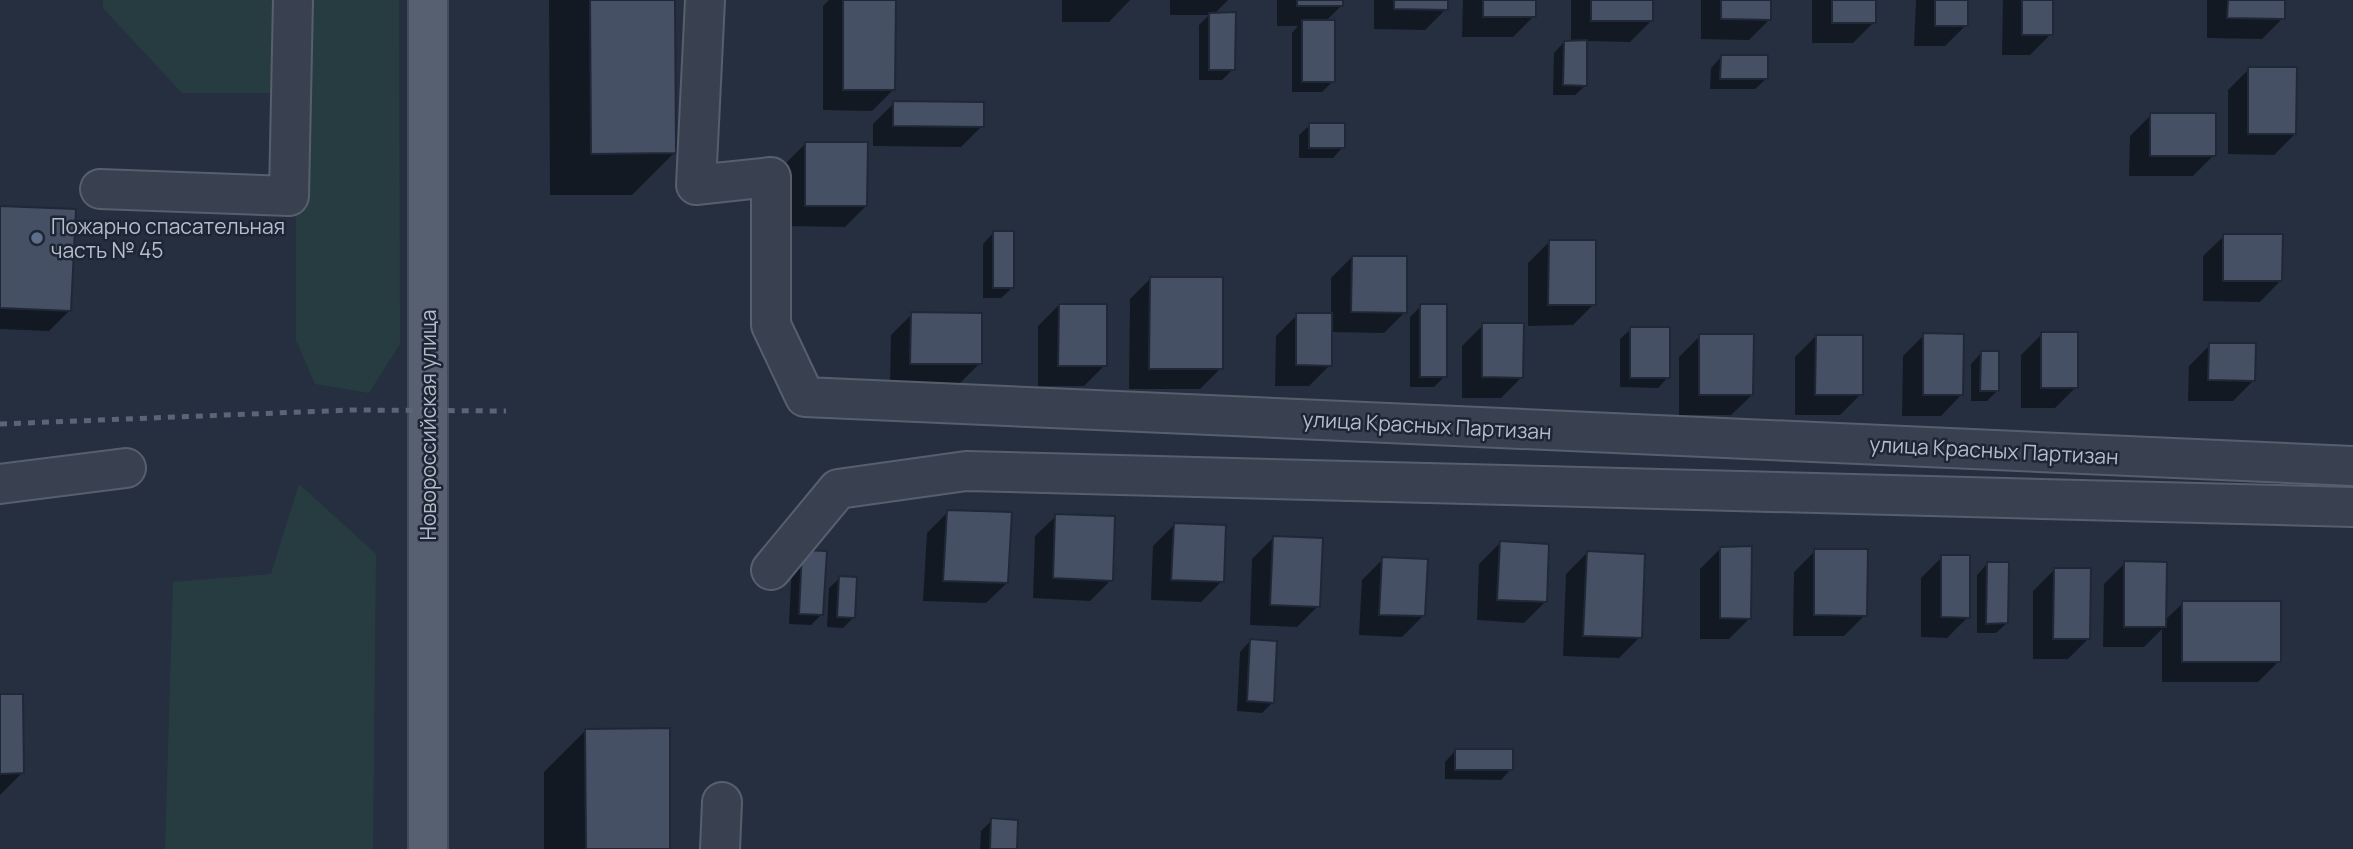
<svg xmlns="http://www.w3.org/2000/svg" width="2353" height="849" viewBox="0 0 2353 849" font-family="Manrope,sans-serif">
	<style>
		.green { fill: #273c41 }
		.shadow { fill: #0007 }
		.building { fill: #465064; stroke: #202837; stroke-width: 2 }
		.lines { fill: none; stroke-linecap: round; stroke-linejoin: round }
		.minor-casing { stroke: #575f6d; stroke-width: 42 }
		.major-casing { stroke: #424a59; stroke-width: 42 }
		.minor { stroke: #394150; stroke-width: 38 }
		.major { stroke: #576070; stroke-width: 38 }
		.rail { stroke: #5b6577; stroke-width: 5; stroke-dasharray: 7 7; stroke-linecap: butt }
		.service-dot { fill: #5c6f8a; stroke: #1e2635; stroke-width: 2.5 }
		.labels { text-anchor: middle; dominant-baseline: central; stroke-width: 5; stroke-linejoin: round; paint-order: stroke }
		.poi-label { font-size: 21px; fill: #b5bcca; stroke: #1e2635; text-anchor: start }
		.street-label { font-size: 21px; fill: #b5bcca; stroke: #1e2635 }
	</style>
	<rect width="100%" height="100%" fill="#252f40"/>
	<g class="green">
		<polygon points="103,0 399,0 400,344 369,393 315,384 296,340 296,93 182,93 103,8"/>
		<polygon points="299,484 376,554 373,849 165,849 173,582 271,574"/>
	</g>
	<g class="shadow">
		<polygon points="549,0 673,0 674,153 632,195 550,195"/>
		<polygon points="829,0 894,0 893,90 872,111 823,110 823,6"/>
		<polygon points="1062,0 1130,0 1109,22 1062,22"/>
		<polygon points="1170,0 1228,0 1214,14 1233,69 1222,80 1199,80 1199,25 1209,15 1170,15"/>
		<polygon points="1277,0 1342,0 1342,5 1325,22 1333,81 1322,92 1292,92 1292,33 1298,26 1277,26"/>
		<polygon points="1374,0 1446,0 1446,9 1425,30 1374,29"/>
		<polygon points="1463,0 1534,0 1534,16 1513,37 1462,37"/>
		<polygon points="1571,0 1651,0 1651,21 1630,42 1586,41 1586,85 1575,95 1553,95 1554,53 1564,42 1571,42"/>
		<polygon points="1701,0 1770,0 1770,19 1749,40 1701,39"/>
		<polygon points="1812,0 1874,0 1874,22 1853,43 1812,43"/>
		<polygon points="1916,0 1967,0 1966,25 1945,46 1914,46"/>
		<polygon points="2003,0 2051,0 2051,34 2030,55 2002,55"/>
		<polygon points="2207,0 2283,0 2283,18 2262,39 2207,38"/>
		<polygon points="1721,57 1766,79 1755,89 1710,89 1711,68"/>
		<polygon points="2249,69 2295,134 2274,155 2228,154 2228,90"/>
		<polygon points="894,103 982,126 961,147 873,146 873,124"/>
		<polygon points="2151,115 2214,155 2193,176 2129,176 2130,136"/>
		<polygon points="1310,125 1343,147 1333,158 1299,158 1299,135"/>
		<polygon points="806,143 866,206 845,227 785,226 785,164"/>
		<polygon points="0,207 70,310 49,331 0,329"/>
		<polygon points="993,233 1012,288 1001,298 983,298 983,244"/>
		<polygon points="2224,236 2280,281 2260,302 2203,301 2203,256"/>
		<polygon points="1549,242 1594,304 1573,325 1528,326 1528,263"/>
		<polygon points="1352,257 1405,312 1384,333 1330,332 1330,365 1309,386 1275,386 1276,336 1297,315 1331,315 1331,278"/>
		<polygon points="1151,278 1221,368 1200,389 1129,389 1130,299"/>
		<polygon points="1059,305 1105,365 1084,386 1038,386 1038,326"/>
		<polygon points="1421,306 1445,376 1434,387 1410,387 1410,317"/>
		<polygon points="912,314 980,363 959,384 890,384 891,335"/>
		<polygon points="1483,325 1522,377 1501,398 1462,398 1462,346"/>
		<polygon points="1631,329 1668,377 1658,388 1620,387 1620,339"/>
		<polygon points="2042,334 2076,387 2055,408 2021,408 2021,355"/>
		<polygon points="1924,335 1961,395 1941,416 1902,416 1903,356"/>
		<polygon points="1700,336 1752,395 1731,415 1679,415 1679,357"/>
		<polygon points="1816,336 1861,394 1840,415 1795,415 1795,357"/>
		<polygon points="2210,345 2254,380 2233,401 2188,401 2189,366"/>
		<polygon points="1981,353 1997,391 1987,401 1971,401 1971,364"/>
		<polygon points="948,512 1007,583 986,603 923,601 927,533"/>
		<polygon points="1056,516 1111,580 1090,601 1033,598 1035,536"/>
		<polygon points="1174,525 1222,581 1201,602 1151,600 1153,546"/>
		<polygon points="1273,538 1318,606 1297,627 1250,625 1252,559"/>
		<polygon points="1500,543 1545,602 1524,623 1477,620 1479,564"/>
		<polygon points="1721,548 1750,618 1729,639 1700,639 1700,569"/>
		<polygon points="1815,551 1865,615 1844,636 1793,636 1794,572"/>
		<polygon points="803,552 822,614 811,625 789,624 792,562"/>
		<polygon points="1587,553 1640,637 1619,658 1563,656 1566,574"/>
		<polygon points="1942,557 1968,617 1947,638 1921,637 1921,578"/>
		<polygon points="1383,559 1423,616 1402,637 1359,635 1362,580"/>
		<polygon points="2125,563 2165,620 2183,603 2279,661 2258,682 2162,682 2162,629 2144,647 2103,647 2104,584"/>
		<polygon points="1987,564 2007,623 1996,633 1977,633 1977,575"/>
		<polygon points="2054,570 2089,638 2068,659 2033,659 2033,591"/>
		<polygon points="840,578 854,617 843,628 827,627 829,588"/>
		<polygon points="1250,641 1273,702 1262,713 1237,711 1240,652"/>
		<polygon points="0,696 23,772 0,795"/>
		<polygon points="586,730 668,849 544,849 544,772"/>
		<polygon points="1455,751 1511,769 1501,780 1445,779 1445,762"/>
		<polygon points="992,820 1015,849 980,849 981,831"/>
	</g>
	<g class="building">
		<polygon points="590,0 675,0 676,153 591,154"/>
		<polygon points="843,0 896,0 895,90 843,90"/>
		<rect x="1297" y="0" width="46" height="6"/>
		<polygon points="1394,0 1448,0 1448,10 1394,9"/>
		<rect x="1483" y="0" width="53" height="17"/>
		<rect x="1591" y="0" width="62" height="21"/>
		<polygon points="1721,0 1771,0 1771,20 1721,19"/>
		<rect x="1832" y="0" width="44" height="23"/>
		<rect x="1935" y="0" width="33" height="26"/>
		<rect x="2022" y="0" width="31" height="35"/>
		<polygon points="2228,0 2285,0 2285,19 2227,18"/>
		<polygon points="1236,12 1235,70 1209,70 1209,13"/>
		<rect x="1302" y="20" width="33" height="62"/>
		<polygon points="1587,40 1587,86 1563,85 1564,41"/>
		<polygon points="1721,55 1768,55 1768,79 1720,79"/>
		<polygon points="2248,67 2297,67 2296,134 2248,134"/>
		<polygon points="893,101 984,102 984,127 893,126"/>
		<rect x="2150" y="113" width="66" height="43"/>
		<rect x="1309" y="123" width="36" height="25"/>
		<polygon points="805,142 868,142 867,206 805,206"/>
		<polygon points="0,206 76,209 71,311 0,308"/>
		<rect x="993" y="231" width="21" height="57"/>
		<polygon points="2223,234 2283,234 2282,281 2223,281"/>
		<polygon points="1549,240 1596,240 1596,305 1548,305"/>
		<polygon points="1352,256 1407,256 1407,313 1351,312"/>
		<polygon points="1150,277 1223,277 1223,369 1149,369"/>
		<polygon points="1059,304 1107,304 1107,366 1058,366"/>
		<rect x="1420" y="304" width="27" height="73"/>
		<polygon points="911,312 982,313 982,364 910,364"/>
		<polygon points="1296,313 1332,313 1332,366 1296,365"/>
		<polygon points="1482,323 1524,323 1523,378 1482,377"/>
		<rect x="1630" y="327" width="40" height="51"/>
		<rect x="2041" y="332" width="37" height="56"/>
		<polygon points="1923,333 1964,334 1963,395 1923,395"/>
		<polygon points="1699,334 1754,334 1753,395 1699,395"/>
		<polygon points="1816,335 1863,335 1863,395 1815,395"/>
		<polygon points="2209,343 2256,343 2255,381 2208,380"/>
		<polygon points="1981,351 1999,351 1999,391 1980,391"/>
		<polygon points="947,510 1012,512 1008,583 943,581"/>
		<polygon points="1055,514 1115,516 1113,581 1053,578"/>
		<polygon points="1174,523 1226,525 1224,582 1171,580"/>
		<polygon points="1273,536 1323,538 1320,607 1270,605"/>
		<polygon points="1500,541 1549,544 1547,602 1497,600"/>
		<polygon points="1752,546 1751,619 1720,618 1720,547"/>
		<polygon points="1814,549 1868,549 1867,616 1814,615"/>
		<polygon points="802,550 827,551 823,615 799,614"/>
		<polygon points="1587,551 1645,554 1642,638 1583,636"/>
		<polygon points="1941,555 1970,555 1970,618 1941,617"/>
		<polygon points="1382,557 1428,559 1425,616 1379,615"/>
		<polygon points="2124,561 2167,562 2166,627 2124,627"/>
		<polygon points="1987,562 2009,562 2008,623 1986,624"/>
		<polygon points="2054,568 2091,568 2090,639 2053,639"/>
		<polygon points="839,576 857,577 855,618 837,617"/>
		<rect x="2182" y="601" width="99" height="61"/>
		<polygon points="1250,639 1277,641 1274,703 1247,701"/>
		<polygon points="0,694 23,694 24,773 0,774"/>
		<polygon points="670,728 670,849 586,849 585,729"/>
		<rect x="1455" y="749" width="58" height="21"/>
		<polygon points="991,818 1018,820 1017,849 990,849"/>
	</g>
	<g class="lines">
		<g class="minor-casing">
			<g id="minor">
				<polyline points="705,0 696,185 771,177 771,325 805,397 2353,466"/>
				<polyline points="100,189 289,196 293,0"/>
				<polyline points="0,484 126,468"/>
				<polyline points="771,570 838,489 966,471 2353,507"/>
				<polyline points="720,849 722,802"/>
			</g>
		</g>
		<g class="major-casing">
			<polyline id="major" points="428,849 428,0"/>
		</g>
		<use href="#minor" class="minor"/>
		<use href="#major" class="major"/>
		<polyline class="rail" points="0,424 352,410 506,411"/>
	</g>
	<circle class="service-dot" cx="37" cy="238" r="7"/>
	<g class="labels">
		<g class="poi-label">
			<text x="51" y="226">Пожарно спасательная<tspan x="51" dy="24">часть № 45</tspan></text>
		</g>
		<g class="street-label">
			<text transform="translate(428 425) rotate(-90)">Новороссийская улица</text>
			<text transform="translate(1427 425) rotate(3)">улица Красных Партизан</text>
			<text transform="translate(1994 450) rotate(3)">улица Красных Партизан</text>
		</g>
	</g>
</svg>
